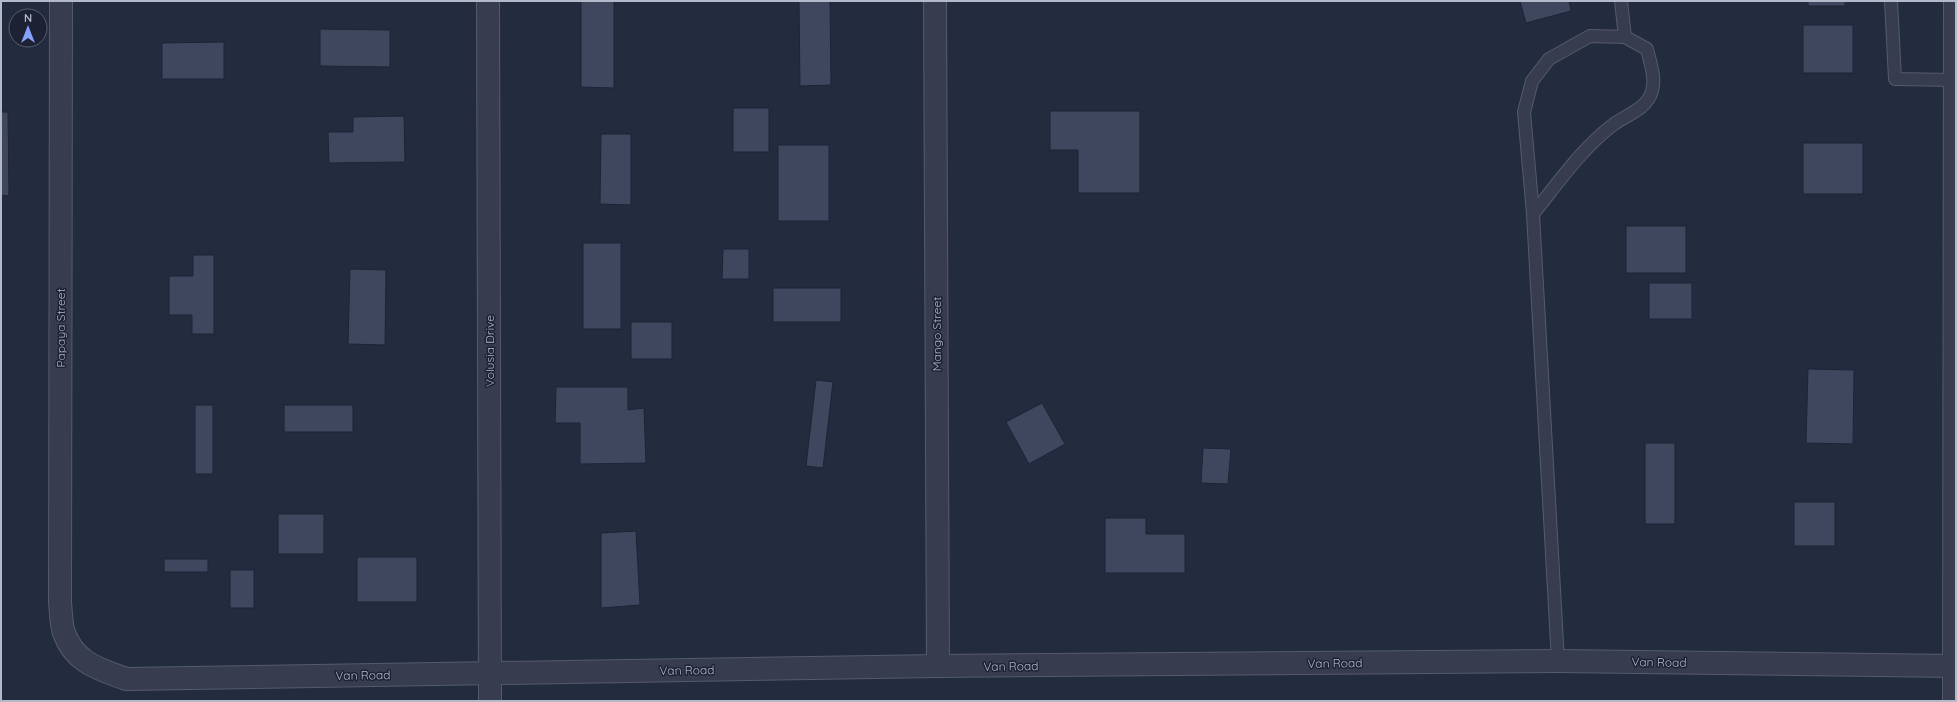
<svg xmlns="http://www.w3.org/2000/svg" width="1957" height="702" viewBox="0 0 1957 702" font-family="Quicksand,sans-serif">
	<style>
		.building { fill: #3f475f; stroke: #1e2436 }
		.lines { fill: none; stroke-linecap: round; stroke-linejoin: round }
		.lane-casing { stroke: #555b6d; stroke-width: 14 }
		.street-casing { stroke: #555b6d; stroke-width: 24 }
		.lane { stroke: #373d4f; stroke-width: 12 }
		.street { stroke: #373d4f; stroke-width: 22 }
		.labels { text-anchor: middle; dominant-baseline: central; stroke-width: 3; stroke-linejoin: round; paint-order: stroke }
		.street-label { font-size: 12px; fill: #b3b8ca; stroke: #1c2234 }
	</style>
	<rect width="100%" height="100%" fill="#232b3f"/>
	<g class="building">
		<polygon points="581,1 614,1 614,88 581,87"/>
		<polygon points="799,1 830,1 831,85 800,86"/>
		<polygon points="1520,1 1569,1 1571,11 1526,23"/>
		<rect x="1808" y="1" width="37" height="5"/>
		<rect x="1803" y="25" width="50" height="48"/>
		<polygon points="320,29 390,30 390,67 320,66"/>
		<polygon points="224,42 224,79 162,79 162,43"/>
		<rect x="733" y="108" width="36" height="44"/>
		<polygon points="1050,111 1140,111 1140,193 1078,193 1078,150 1050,150"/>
		<polygon points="1,112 8,112 9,196 1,195"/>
		<polygon points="404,116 405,162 329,163 328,132 353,132 353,117"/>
		<polygon points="601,134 631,134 631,205 600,204"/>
		<rect x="1803" y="143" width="60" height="51"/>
		<rect x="778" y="145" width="51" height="76"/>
		<rect x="1626" y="226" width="60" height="47"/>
		<rect x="583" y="243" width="38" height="86"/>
		<polygon points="723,249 749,249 749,279 722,279"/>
		<polygon points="193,255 214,255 214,334 192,334 192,315 169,315 169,276 193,276"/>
		<polygon points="350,269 386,270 385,345 348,344"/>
		<rect x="1649" y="283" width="43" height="36"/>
		<rect x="773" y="288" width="68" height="34"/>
		<rect x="631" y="322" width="41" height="37"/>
		<polygon points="1808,369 1854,370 1853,444 1806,443"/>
		<polygon points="816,380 833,382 823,468 806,466"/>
		<polygon points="556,387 628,387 628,410 644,408 646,463 580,464 580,423 555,423"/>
		<polygon points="1042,403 1065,444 1029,464 1006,422"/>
		<rect x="195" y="405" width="18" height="69"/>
		<rect x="284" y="405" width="69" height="27"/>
		<rect x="1645" y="443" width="30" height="81"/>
		<polygon points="1203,448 1231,449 1228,484 1201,483"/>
		<rect x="1794" y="502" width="41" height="44"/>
		<rect x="278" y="514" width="46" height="40"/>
		<polygon points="1105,518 1146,518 1146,534 1185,534 1185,573 1105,573"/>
		<polygon points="636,531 640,605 601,608 601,533"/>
		<rect x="357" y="557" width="60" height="45"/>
		<rect x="164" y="559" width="44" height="13"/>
		<rect x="230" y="570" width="24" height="38"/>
	</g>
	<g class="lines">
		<g class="lane-casing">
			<g id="lane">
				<polyline points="1621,1 1625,37"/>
				<polyline points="1891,1 1895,79 1955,80"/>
				<path d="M1533,214C1558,183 1582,148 1614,124C1628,114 1647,109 1652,91C1656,78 1650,62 1647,49L1625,37L1590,36L1549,59L1532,81L1524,112L1533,214L1558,661"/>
			</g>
		</g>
		<g class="street-casing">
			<g id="street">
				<path d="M61,1L60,602C61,612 61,624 64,633C75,663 99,669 126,679L938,666L1558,661L1955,666"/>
				<polyline points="488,1 490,701"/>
				<polyline points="935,1 938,666"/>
				<polyline points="1954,701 1955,1"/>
			</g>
		</g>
		<use href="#lane" class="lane"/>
		<use href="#street" class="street"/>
	</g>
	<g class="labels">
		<g class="street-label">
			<text transform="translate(60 328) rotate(-90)">Papaya Street</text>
			<text transform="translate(936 334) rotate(-90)">Mango Street</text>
			<text transform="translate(489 351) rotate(-90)">Volusia Drive</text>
			<text transform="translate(1659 662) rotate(1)">Van Road</text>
			<text transform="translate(1335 663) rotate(-1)">Van Road</text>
			<text transform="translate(1011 666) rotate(-1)">Van Road</text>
			<text transform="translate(687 670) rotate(-1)">Van Road</text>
			<text transform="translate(363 675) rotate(-1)">Van Road</text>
		</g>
	</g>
	<rect width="1957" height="702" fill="none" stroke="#b3b8ca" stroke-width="4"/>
	<g transform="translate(28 28)"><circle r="19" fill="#1c2234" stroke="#585e70"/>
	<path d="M0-3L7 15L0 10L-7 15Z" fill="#86a1fc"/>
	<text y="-6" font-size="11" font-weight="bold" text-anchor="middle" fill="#b3b8ca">N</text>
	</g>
</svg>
